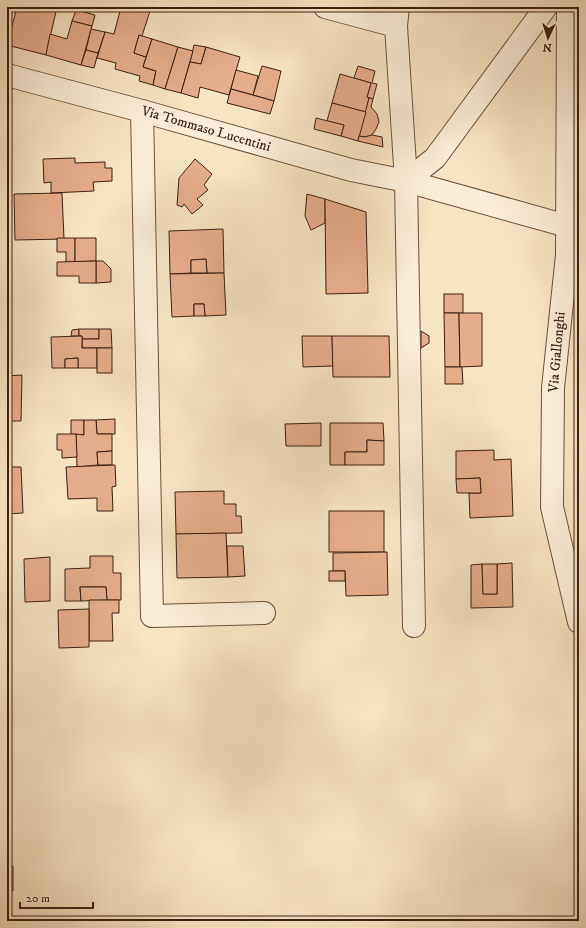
<svg xmlns="http://www.w3.org/2000/svg" width="586" height="928" viewBox="0 0 586 928" font-family="'IM FELL DW Pica',serif">
	<style>
		.building { fill: #e6ad8c; stroke: #3d2014 }
		.lines { fill: none; stroke-linecap: round; stroke-linejoin: round }
		.minor-casing { stroke: #6c5140; stroke-width: 24 }
		.minor { stroke: #faedd8; stroke-width: 22 }
		.labels { text-anchor: middle; dominant-baseline: central; stroke-width: 4; stroke-linejoin: round; paint-order: stroke }
		.street-label { font-size: 14px; fill: #3d2014; stroke: #faedd8 }
	</style>
	<rect width="100%" height="100%" fill="#f7e4c3"/>
	<filter id="stains"><feTurbulence type="fractalNoise" baseFrequency=".005" numOctaves="4"/><feColorMatrix values="0 0 0 0 .2 0 0 0 0 .09 0 0 0 0 .02 0 0 0 .5 -.17"/></filter>
	<radialGradient id="worn" r=".72"><stop offset=".6" stop-color="#630" stop-opacity="0"/><stop offset="1" stop-color="#630" stop-opacity=".3"/></radialGradient>
	<g class="building">
		<polygon points="17,7 57,7 46,55 7,45"/>
		<polygon points="121,7 134,7 150,11 142,36 139,35 134,53 146,57 143,67 156,71 153,85 139,81 140,76 115,69 116,63 97,58 105,32 114,34"/>
		<polygon points="76,10 95,15 92,26 72,21"/>
		<polygon points="72,21 92,26 81,65 46,55 50,34 67,39"/>
		<polygon points="91,29 105,32 98,53 86,50"/>
		<polygon points="139,35 152,39 146,57 134,53"/>
		<polygon points="152,39 178,47 165,89 153,85 156,71 143,67"/>
		<polygon points="194,45 206,47 201,64 190,62"/>
		<polygon points="178,47 193,51 181,93 165,89"/>
		<polygon points="206,47 240,57 229,95 200,87 198,98 181,93 190,62 201,64"/>
		<polygon points="86,50 98,53 94,68 81,65"/>
		<polygon points="262,66 281,71 274,101 253,95"/>
		<polygon points="358,66 375,71 372,83 377,84 373,99 367,97 371,83 354,78"/>
		<polygon points="236,70 258,76 253,95 231,89"/>
		<polygon points="340,74 371,83 367,97 369,98 366,112 332,103"/>
		<polygon points="231,89 274,101 270,114 227,103"/>
		<polygon points="369,98 373,99 371,107 377,114 379,122 376,129 372,135 365,137 359,136"/>
		<polygon points="332,103 366,112 358,141 341,136 344,125 327,121"/>
		<polygon points="316,118 344,125 341,136 314,129"/>
		<polygon points="372,135 382,137 383,147 358,141 359,136 365,137"/>
		<polygon points="75,158 75,163 105,162 105,168 112,168 112,181 93,182 94,191 51,193 51,182 44,183 43,159"/>
		<polygon points="195,159 212,174 204,185 208,190 197,199 203,205 192,214 184,204 182,207 177,205 179,178"/>
		<polygon points="62,193 64,239 15,240 14,194"/>
		<polygon points="307,194 325,199 325,223 311,230 305,216"/>
		<polygon points="325,199 366,212 368,293 326,294"/>
		<polygon points="223,229 224,273 207,273 206,259 191,260 191,273 170,274 169,231"/>
		<polygon points="57,238 75,238 75,262 66,262 66,252 57,252"/>
		<polygon points="75,238 96,238 96,261 75,262"/>
		<polygon points="206,259 207,273 191,273 191,260"/>
		<polygon points="96,261 103,261 111,269 111,282 96,283"/>
		<polygon points="96,261 96,283 79,283 79,276 57,276 57,262"/>
		<polygon points="224,273 226,315 205,316 204,304 194,304 194,316 172,317 170,274"/>
		<rect x="444" y="294" width="19" height="19"/>
		<polygon points="194,304 204,304 205,316 194,316"/>
		<polygon points="444,313 459,313 460,367 445,367"/>
		<polygon points="459,313 482,313 482,366 460,367"/>
		<polygon points="79,329 79,336 71,336 72,330"/>
		<polygon points="79,329 99,329 99,339 82,339 82,336 79,336"/>
		<polygon points="99,329 111,329 112,348 82,348 82,339 99,339"/>
		<polygon points="421,331 429,336 429,343 421,348"/>
		<polygon points="82,336 82,348 97,348 97,368 78,368 78,358 65,359 65,368 52,368 51,337"/>
		<polygon points="302,336 332,336 333,366 303,367"/>
		<polygon points="332,336 389,336 390,377 333,377"/>
		<rect x="97" y="348" width="15" height="25"/>
		<polygon points="78,358 78,368 65,368 65,359"/>
		<polygon points="445,367 462,367 463,384 445,384"/>
		<polygon points="22,375 21,421 7,421 7,376"/>
		<polygon points="115,419 115,434 97,434 96,420"/>
		<polygon points="71,420 84,420 84,435 71,434"/>
		<polygon points="84,420 96,420 97,434 112,434 112,451 97,452 98,465 77,467 76,434 84,435"/>
		<polygon points="321,423 321,446 286,446 285,424"/>
		<polygon points="330,423 383,423 384,441 367,440 367,452 345,452 345,465 330,465"/>
		<polygon points="57,434 76,434 77,457 62,458 62,450 57,450"/>
		<polygon points="367,440 384,441 384,465 345,465 345,452 367,452"/>
		<polygon points="494,450 494,460 511,459 513,516 470,518 469,493 481,493 480,478 456,479 456,451"/>
		<polygon points="112,451 112,465 98,465 97,452"/>
		<polygon points="115,465 116,486 112,487 113,511 97,511 97,498 68,499 66,467"/>
		<polygon points="7,467 21,467 23,513 7,514"/>
		<polygon points="480,478 481,493 457,493 456,479"/>
		<polygon points="224,491 224,504 236,504 236,516 241,516 242,533 176,534 175,492"/>
		<rect x="329" y="511" width="55" height="41"/>
		<polygon points="226,533 228,577 177,578 176,534"/>
		<polygon points="227,546 243,546 245,576 228,577"/>
		<polygon points="387,552 388,595 346,596 345,571 333,571 333,553"/>
		<polygon points="90,556 113,556 113,573 121,573 121,600 107,600 106,587 80,587 81,601 65,601 65,569 90,568"/>
		<polygon points="50,557 50,601 25,602 24,559"/>
		<polygon points="512,563 513,607 471,608 471,565 482,564 483,594 497,594 497,564"/>
		<polygon points="482,564 497,564 497,594 483,594"/>
		<rect x="329" y="571" width="16" height="10"/>
		<polygon points="80,587 106,587 107,600 81,601"/>
		<polygon points="89,600 119,600 119,613 112,613 113,641 89,641"/>
		<polygon points="89,609 89,647 59,648 58,610"/>
		<polygon points="7,866 13,866 13,891 7,890"/>
	</g>
	<g class="lines">
		<g class="minor-casing">
			<g id="minor">
				<polyline points="325,7 396,26"/>
				<polyline points="398,7 396,26 406,181 414,626"/>
				<polyline points="568,7 567,255 553,388 552,507 579,622"/>
				<polyline points="7,75 142,111 351,170 406,181 567,226"/>
				<polyline points="142,111 152,616 264,613"/>
				<polyline points="406,181 435,158 546,7"/>
			</g>
		</g>
		<use href="#minor" class="minor"/>
	</g>
	<g class="labels">
		<g class="street-label">
			<text transform="translate(206 129) rotate(16)">Via Tommaso Lucentini</text>
			<text transform="translate(557 352) rotate(-85)">Via Giallonghi</text>
		</g>
	</g>
	<rect width="586" height="928" fill="none" stroke="#f7e4c3" stroke-width="24"/>
	<rect x="8" y="8" width="570" height="912" fill="none" stroke="#3d2014" stroke-width="2"/>
	<rect x="12" y="12" width="562" height="904" fill="none" stroke="#3d2014"/>
	<g transform="translate(548 38) rotate(184)" stroke="#faedd8" stroke-width="3" paint-order="stroke">
	<path d="M0-3L7 15L0 10L-7 15Z" fill="#3d2014"/>
	<text y="-6" font-size="11" font-weight="bold" text-anchor="middle" fill="#3d2014">N</text>
	</g>
	<path d="M20 902v6h73v-6" fill="none" stroke="#3d2014" stroke-width="2"/>
	<text x="26" y="902" font-size="12" fill="#3d2014" stroke="#faedd8" stroke-width="3" paint-order="stroke">20 m</text>
	<rect width="100%" height="100%" filter="url(#stains)"/>
	<rect width="100%" height="100%" fill="url(#worn)"/>
</svg>
